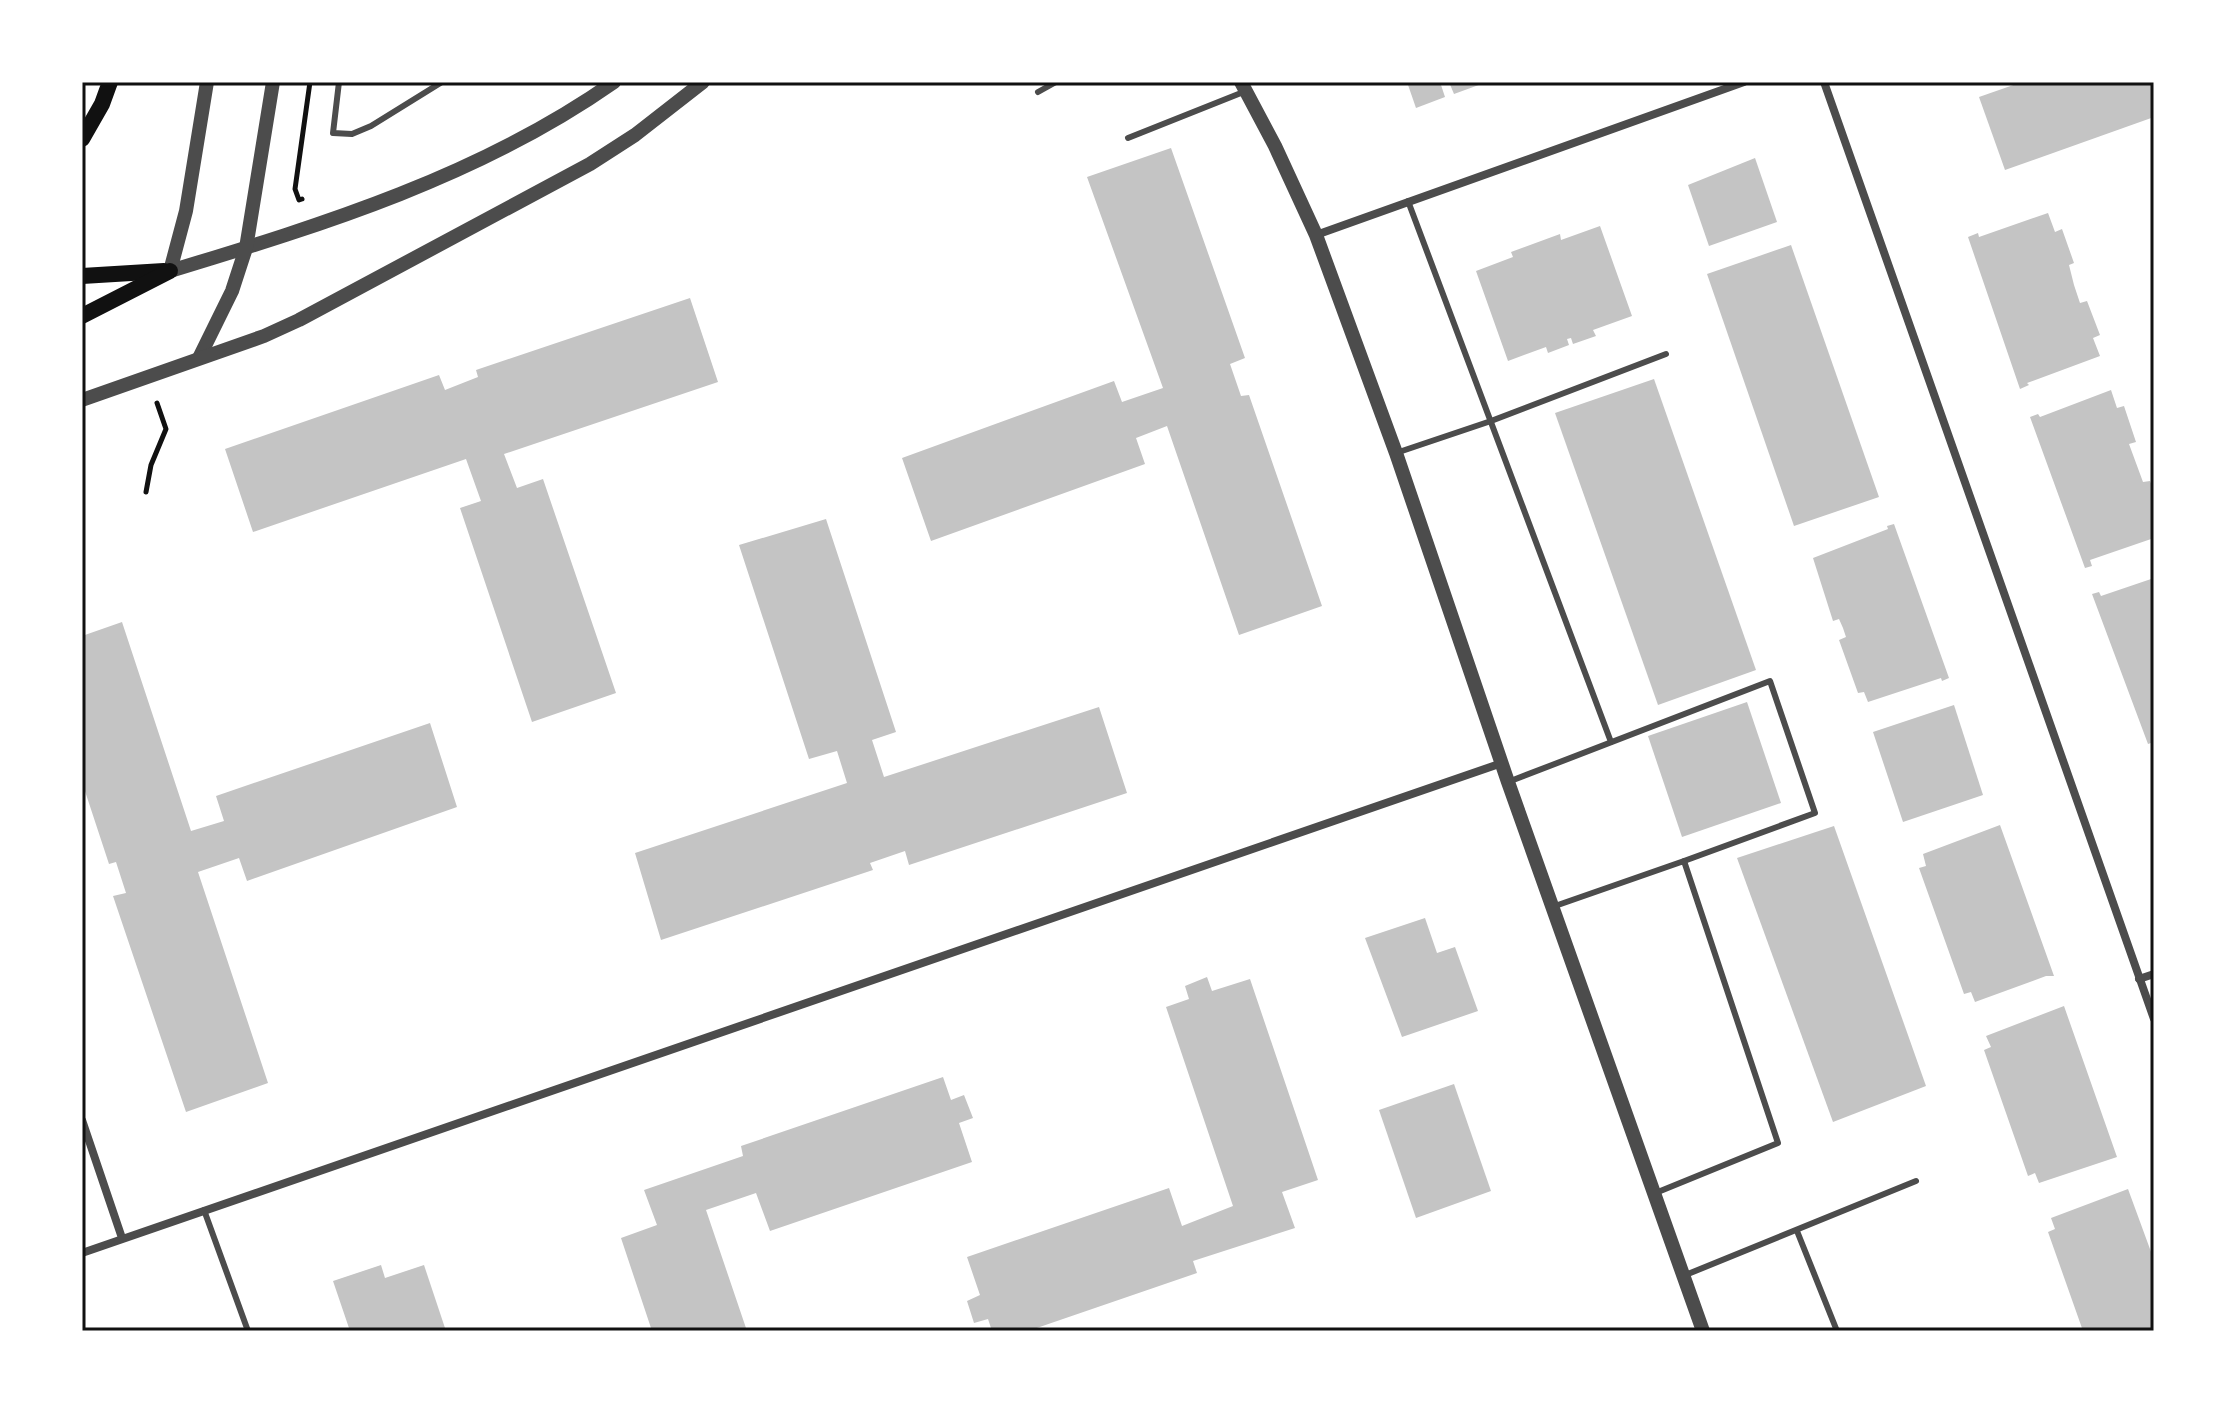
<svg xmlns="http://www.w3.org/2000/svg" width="2236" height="1413" viewBox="0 0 2236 1413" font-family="Karla,sans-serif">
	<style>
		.building { fill: #c4c4c4 }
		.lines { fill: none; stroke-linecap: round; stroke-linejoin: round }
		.path { stroke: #111; stroke-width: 5 }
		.service { stroke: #4c4c4c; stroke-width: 6 }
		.minor { stroke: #4c4c4c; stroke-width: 8 }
		.tertiary { stroke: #4c4c4c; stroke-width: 14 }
		.secondary { stroke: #111; stroke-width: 16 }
		.neatline { fill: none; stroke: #111; stroke-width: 3 }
	</style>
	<rect width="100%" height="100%" fill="#fff"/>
	<g class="building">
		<polygon points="1407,82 1440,82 1445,97 1416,108"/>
		<polygon points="1449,82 1487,82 1454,94"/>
		<polygon points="2022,82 2154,82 2154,117 2005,170 1979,97"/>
		<polygon points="1171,148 1245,358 1230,364 1241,396 1249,395 1322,606 1239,635 1167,426 1136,438 1145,464 931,541 902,458 1114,381 1122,402 1163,388 1087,177"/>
		<polygon points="1755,158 1777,222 1709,246 1688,185"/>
		<polygon points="2048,213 2055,232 2062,229 2074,263 2069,265 2074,285 2080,303 2087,301 2100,335 2093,338 2100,356 2027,383 2029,385 2020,389 1968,237 1978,233 1979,237"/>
		<polygon points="1600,226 1632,316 1593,330 1596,336 1573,344 1571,338 1567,339 1569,345 1548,353 1546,347 1508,361 1476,271 1513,257 1511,252 1560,234 1561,240"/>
		<polygon points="1791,245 1879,497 1794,526 1707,274"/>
		<polygon points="690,298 718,382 504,454 517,488 543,479 616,693 532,722 460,508 481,501 466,459 253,532 225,449 439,375 445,390 478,377 476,370"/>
		<polygon points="1654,379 1756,670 1658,705 1555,413"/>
		<polygon points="2111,390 2117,408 2124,406 2136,442 2129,444 2143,482 2150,481 2154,491 2154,538 2090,560 2092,566 2085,568 2030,417 2038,414 2040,417"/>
		<polygon points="826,519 896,732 872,740 884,777 1099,707 1127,793 909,865 905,851 870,863 873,870 661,940 635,853 847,783 837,751 809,759 739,545"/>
		<polygon points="1894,524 1949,678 1942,681 1941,678 1868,702 1864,692 1858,693 1839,640 1846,637 1843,628 1839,619 1833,621 1813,558 1888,529 1887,526"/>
		<polygon points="2154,578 2154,742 2148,744 2092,594 2099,592 2101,596"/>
		<polygon points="122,622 191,831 224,821 216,796 430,723 457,807 247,881 239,858 198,872 268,1083 186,1112 113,896 126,893 116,862 109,864 82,782 82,636"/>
		<polygon points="1747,702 1781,803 1682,837 1648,736"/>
		<polygon points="1954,705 1983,795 1903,822 1873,732"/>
		<polygon points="2000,825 2054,976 2046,976 1975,1002 1971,992 1964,994 1919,868 1926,866 1923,854"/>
		<polygon points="1834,826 1926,1086 1833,1122 1737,858"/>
		<polygon points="1425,918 1437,953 1455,947 1478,1011 1402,1037 1365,938"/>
		<polygon points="1207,977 1212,991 1250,979 1318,1180 1282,1192 1295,1228 1193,1261 1197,1273 1028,1331 992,1331 988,1319 974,1323 967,1301 980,1295 967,1257 1169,1188 1182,1226 1233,1206 1166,1007 1189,999 1185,986"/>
		<polygon points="2064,1006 2117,1157 2039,1183 2035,1173 2028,1176 1984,1050 1991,1047 1986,1036"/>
		<polygon points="943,1077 951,1100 964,1095 973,1118 959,1123 972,1162 770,1231 756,1193 706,1210 747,1331 652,1331 621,1238 657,1225 644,1190 743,1156 741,1146"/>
		<polygon points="1454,1084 1491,1191 1416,1218 1379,1110"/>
		<polygon points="2128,1189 2154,1260 2154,1331 2083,1331 2048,1232 2055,1229 2051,1218"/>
		<polygon points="381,1265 385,1278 424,1265 446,1331 350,1331 333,1281"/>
	</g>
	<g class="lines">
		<g class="path">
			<polyline points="302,199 299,200 295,189 310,82"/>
			<polyline points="146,492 151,465 166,429 157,403"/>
		</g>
		<g class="service">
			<polyline points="339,82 333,133 352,134 371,126 442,82"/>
			<polyline points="1038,92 1056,82"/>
			<polyline points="1128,138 1246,91"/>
			<polyline points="1408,201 1611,742"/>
			<polyline points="1396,453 1491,421 1666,354"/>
			<polyline points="1508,782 1770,681 1815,813 1684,861"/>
			<polyline points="1555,906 1684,861 1778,1143 1653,1194"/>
			<polyline points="204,1210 248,1331"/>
			<polyline points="1797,1231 1837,1331"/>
			<polyline points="1683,1276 1916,1181"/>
		</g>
		<g class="minor">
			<polyline points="1824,82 2154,1019"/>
			<polyline points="1316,235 1744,82"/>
			<polyline points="2139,979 2154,974"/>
			<polyline points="82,1120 122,1238"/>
			<polyline points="82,1253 1502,763"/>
		</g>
		<g class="tertiary">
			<polyline points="1241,82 1275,146 1316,235 1396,453 1508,782 1703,1331"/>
			<path d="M170,271C325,224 480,176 614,82"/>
			<polyline points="170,271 186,211 207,82"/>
			<polyline points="199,358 232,291 246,248 273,82"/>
			<polyline points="82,400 264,336 299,320 590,164 635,135 703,82"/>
		</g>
		<g class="secondary">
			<polyline points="82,139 102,104 110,82"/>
			<polyline points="82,276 164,271"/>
			<polyline points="82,316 170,271"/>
		</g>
	</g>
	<rect width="2236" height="1413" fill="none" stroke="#ffffff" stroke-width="168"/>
	<rect x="84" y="84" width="2068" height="1245" class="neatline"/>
</svg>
